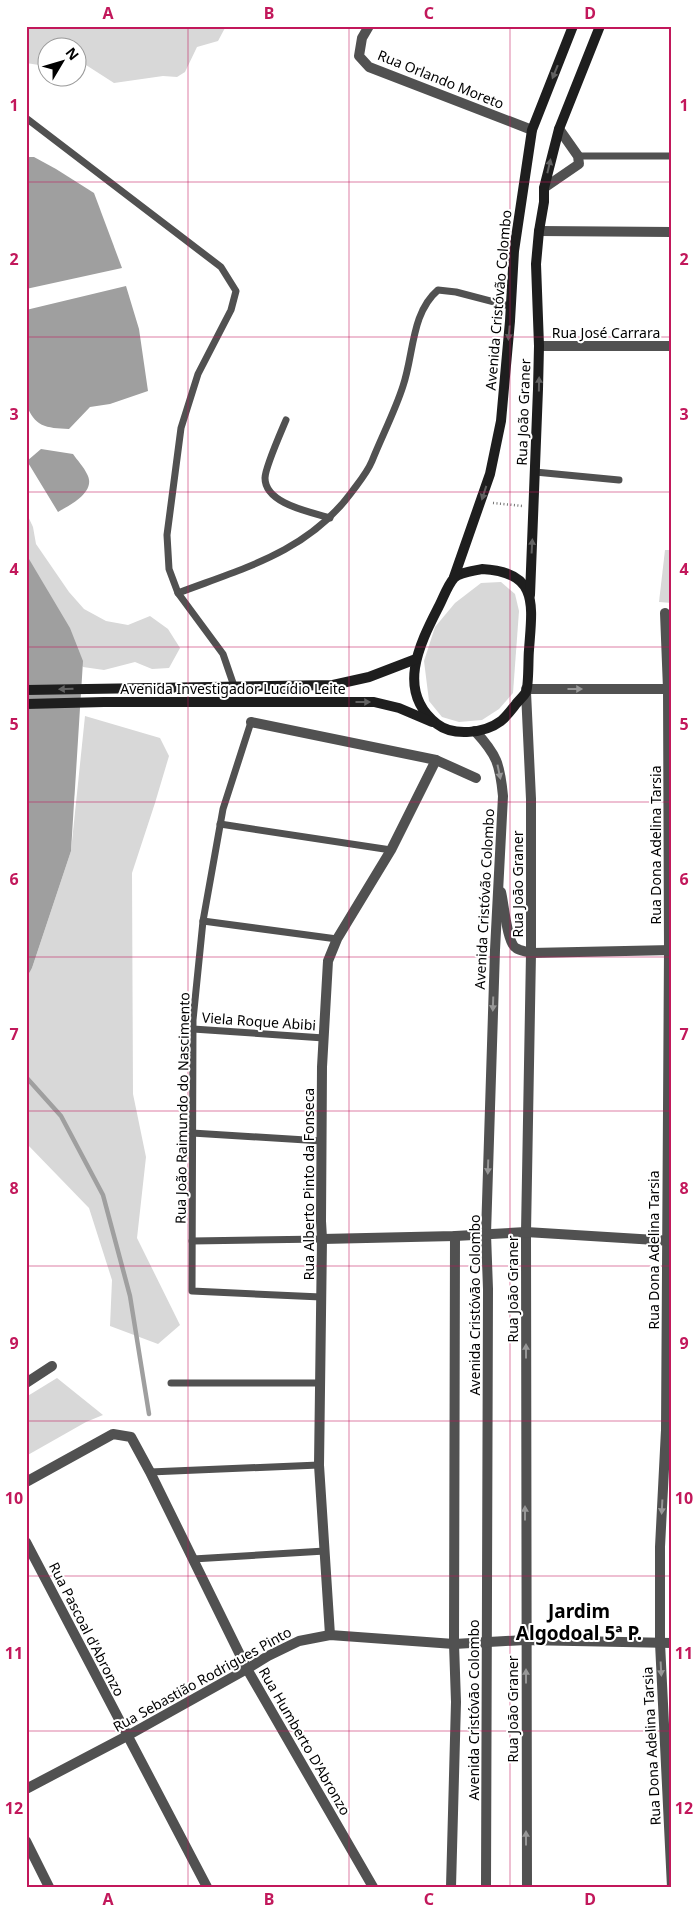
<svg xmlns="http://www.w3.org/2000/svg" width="698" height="1913" viewBox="0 0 698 1913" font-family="'Noto Sans',sans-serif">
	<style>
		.green { fill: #d8d8d8 }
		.water { fill: #9f9f9f }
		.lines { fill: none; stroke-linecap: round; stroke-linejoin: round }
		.stream { stroke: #9f9f9f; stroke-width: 4.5 }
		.path { stroke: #737373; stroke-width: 2.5; stroke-dasharray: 1 2.5; stroke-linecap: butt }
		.lane { stroke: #515151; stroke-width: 7 }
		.street { stroke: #515151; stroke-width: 10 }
		.secondary { stroke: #1e1e1e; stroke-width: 10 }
		.oneway { fill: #626262 }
		.oneway2 { fill: #979797 }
		.grid { fill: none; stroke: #c2185b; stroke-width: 1; stroke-opacity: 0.55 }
		.labels { text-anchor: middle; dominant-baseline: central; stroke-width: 4; stroke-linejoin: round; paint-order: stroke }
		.street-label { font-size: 14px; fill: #000; stroke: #fff }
		.district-label { font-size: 19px; font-weight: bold; fill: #000; stroke: #fff }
		.neatline { fill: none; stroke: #c2185b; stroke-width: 2 }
		.grid-label { font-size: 16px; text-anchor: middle; font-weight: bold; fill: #c2185b }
	</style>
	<rect width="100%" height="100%" fill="#fff"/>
	<g class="green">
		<polygon points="26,26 226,26 218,41 197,47 185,72 177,77 163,76 114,83 86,65 78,62 78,48 48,48 47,64 39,65 26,63"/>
		<polygon points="26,512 33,527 36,544 69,592 84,609 106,621 128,625 150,616 168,629 180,648 169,668 152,669 135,662 104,670 83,667 26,584"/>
		<polygon points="665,550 672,550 672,603 659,602"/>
		<polygon points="501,582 515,594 519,611 513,693 499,709 482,720 459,722 442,717 429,701 424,661 435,627 455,603 481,583"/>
		<polygon points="85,716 160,738 169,756 155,803 132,873 133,1094 146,1157 137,1238 180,1325 158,1344 110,1326 112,1280 89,1208 26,1143 26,979 32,968 71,851"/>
		<polygon points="57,1378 103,1415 86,1422 26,1456 26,1397"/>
	</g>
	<g class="water">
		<polygon points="26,157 34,157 56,169 94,193 122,268 26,289"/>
		<path d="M126,286L139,329L148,391L110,404L90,407L69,429C46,428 34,427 26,403V310Z"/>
		<path d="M41,449L73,454C77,460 84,467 87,474C97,492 70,505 58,512L27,461Z"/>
		<polygon points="26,554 70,628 83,661 71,851 32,968 26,979"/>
	</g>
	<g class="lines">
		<polyline class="stream" points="26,1077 61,1116 103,1195 130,1296 149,1414"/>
		<polyline class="path" points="493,503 523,506"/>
		<g class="lane">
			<polyline points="26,118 221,267 236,291 231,310 198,374 181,428 167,535 169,569 178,593 223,654 234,686"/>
			<polyline points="578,156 672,156"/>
			<path d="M286,420C281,432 265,468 265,478C265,504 311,512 330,518"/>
			<polyline points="535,472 619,480"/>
			<path d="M178,593C244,568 307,552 351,493C359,482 367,473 372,461C382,436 395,411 403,386C414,354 411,313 438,290L456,292L510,306"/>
			<polyline points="251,722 223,809 203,921 193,1020 192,1291 321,1297"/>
			<polyline points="220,824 391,850"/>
			<polyline points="203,921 337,939"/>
			<polyline points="193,1029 324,1038"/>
			<polyline points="192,1133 322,1141"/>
			<polyline points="192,1241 322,1239"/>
			<polyline points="171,1383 320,1383"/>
			<polyline points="150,1472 319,1465"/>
			<polyline points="193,1559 325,1551"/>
		</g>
		<g class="street">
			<polyline points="369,26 362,38 359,56 369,67 532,130"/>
			<polyline points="544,188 579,164 578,156 559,129"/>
			<polyline points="539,231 672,232"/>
			<polyline points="539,346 672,346"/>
			<polyline points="665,613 668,689 669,950 666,1430 660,1547 660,1643 672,1887"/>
			<polyline points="526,689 672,689"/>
			<polyline points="526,692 531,799 531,953 526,1232 527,1887"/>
			<polyline points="251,722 436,760 476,778"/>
			<path d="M475,731C497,755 500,764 503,796L495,950L486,1234L488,1289L486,1887"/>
			<path d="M501,892C504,904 507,943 516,948C520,951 526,951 531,953L672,950"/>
			<polyline points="322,1239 455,1236 526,1232 672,1241"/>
			<polyline points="26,1383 52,1366"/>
			<polyline points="26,1482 113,1434 131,1437 150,1472 247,1669 373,1887"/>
			<polyline points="26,1542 207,1887"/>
			<polyline points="330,1635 319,1465 322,1239 321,1221 322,1067 328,961 337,939 391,850 436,760"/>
			<polyline points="26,1789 127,1736 247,1669 268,1656 299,1641 330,1635 454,1644 525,1640 672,1643"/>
			<polyline points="26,1841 49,1887"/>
			<polyline points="451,1887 456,1702 454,1644 455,1236"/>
		</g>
		<g class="secondary">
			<path d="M482,569C540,572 532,606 529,650C528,659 529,685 526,692C524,696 519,700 516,704C512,709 507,716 501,721C485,733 454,737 437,724C396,692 419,645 438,608C443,599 447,586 454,578C460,572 474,571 482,569Z"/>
			<polyline points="454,577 490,474 501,421 510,321 514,251 532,130 573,26"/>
			<polyline points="530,595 538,389 539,346 536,264 539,231 544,202 544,188 559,129 600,26"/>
			<polyline points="26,690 333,685 369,677 416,659"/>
			<polyline points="26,704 104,702 374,702 399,708 432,722"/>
		</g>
	</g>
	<defs><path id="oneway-solid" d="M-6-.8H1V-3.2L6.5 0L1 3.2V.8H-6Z" transform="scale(1.25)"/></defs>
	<g class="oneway">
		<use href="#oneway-solid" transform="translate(555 72) rotate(112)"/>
		<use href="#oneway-solid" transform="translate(549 166) rotate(-77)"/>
		<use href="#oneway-solid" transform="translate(509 333) rotate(95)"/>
		<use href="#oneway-solid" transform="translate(539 384) rotate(-89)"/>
		<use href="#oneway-solid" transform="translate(484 493) rotate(108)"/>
		<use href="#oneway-solid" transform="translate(532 546) rotate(-87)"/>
		<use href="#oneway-solid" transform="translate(66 689) rotate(178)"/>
		<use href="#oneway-solid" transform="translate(363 702)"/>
	</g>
	<g class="oneway2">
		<use href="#oneway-solid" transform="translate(575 689)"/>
		<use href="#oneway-solid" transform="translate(499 772) rotate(78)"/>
		<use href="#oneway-solid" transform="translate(493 1004) rotate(92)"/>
		<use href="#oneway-solid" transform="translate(488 1167) rotate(92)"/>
		<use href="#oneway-solid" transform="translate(526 1351) rotate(-90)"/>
		<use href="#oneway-solid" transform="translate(662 1507) rotate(93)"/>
		<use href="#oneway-solid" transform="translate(525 1513) rotate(-90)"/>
		<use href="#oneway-solid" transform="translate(661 1669) rotate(87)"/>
		<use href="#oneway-solid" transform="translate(526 1676) rotate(-90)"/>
		<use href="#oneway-solid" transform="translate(526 1838) rotate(-90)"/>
	</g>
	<path class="grid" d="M188,26V1887M349,26V1887M510,26V1887M26,182H672M26,337H672M26,492H672M26,647H672M26,802H672M26,957H672M26,1111H672M26,1266H672M26,1421H672M26,1576H672M26,1731H672"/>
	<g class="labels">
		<g class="street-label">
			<text transform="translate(441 79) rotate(22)">Rua Orlando Moreto</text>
			<text transform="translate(498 300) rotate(-85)">Avenida Cristóvão Colombo</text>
			<text x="606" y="332">Rua José Carrara</text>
			<text transform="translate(523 412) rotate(-88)">Rua João Graner</text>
			<text x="233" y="688">Avenida Investigador Lucídio Leite</text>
			<text transform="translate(655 845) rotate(-90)">Rua Dona Adelina Tarsia</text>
			<text transform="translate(517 884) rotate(-90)">Rua João Graner</text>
			<text transform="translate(484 899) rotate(-87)">Avenida Cristóvão Colombo</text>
			<text transform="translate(259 1021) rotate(4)">Viela Roque Abibi</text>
			<text transform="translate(182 1108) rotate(-89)">Rua João Raimundo do Nascimento</text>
			<text transform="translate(308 1184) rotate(-90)">Rua Alberto Pinto da Fonseca</text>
			<text transform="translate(653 1250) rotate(-90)">Rua Dona Adelina Tarsia</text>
			<text transform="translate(512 1289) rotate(-90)">Rua João Graner</text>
			<text transform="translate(474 1305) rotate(-90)">Avenida Cristóvão Colombo</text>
			<text transform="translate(87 1629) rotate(63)">Rua Pascoal d'Abronzo</text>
			<text transform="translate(202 1679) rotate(-29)">Rua Sebastião Rodrigues Pinto</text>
			<text transform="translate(512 1709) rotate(-90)">Rua João Graner</text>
			<text transform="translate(473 1710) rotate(-90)">Avenida Cristóvão Colombo</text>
			<text transform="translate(305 1741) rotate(60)">Rua Humberto D'Abronzo</text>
			<text transform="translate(651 1746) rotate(-93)">Rua Dona Adelina Tarsia</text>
		</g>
		<g class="district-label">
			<text x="579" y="1611">Jardim<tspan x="579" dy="22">Algodoal 5ª P.</tspan></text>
		</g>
	</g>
	<rect width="698" height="1913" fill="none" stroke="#ffffff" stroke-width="55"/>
	<g transform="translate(62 62) rotate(52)"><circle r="24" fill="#ffffff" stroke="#999999"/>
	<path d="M0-4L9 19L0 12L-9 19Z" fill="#000000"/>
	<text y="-8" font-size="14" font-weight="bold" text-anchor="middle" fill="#000000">N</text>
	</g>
	<rect x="28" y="28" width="642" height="1858" class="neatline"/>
	<g class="grid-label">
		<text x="108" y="19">A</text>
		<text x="269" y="19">B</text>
		<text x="429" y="19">C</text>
		<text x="590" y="19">D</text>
		<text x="14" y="111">1</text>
		<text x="684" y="111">1</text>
		<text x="14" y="265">2</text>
		<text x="684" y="265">2</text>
		<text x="14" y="420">3</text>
		<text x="684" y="420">3</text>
		<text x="14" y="575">4</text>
		<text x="684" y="575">4</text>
		<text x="14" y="730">5</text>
		<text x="684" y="730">5</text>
		<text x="14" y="885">6</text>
		<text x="684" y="885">6</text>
		<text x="14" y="1040">7</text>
		<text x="684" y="1040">7</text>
		<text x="14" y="1194">8</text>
		<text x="684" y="1194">8</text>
		<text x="14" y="1349">9</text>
		<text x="684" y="1349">9</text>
		<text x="14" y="1504">10</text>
		<text x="684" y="1504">10</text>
		<text x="14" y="1659">11</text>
		<text x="684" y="1659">11</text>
		<text x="14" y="1814">12</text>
		<text x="684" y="1814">12</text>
		<text x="108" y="1905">A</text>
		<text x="269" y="1905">B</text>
		<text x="429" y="1905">C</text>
		<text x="590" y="1905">D</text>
	</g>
</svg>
